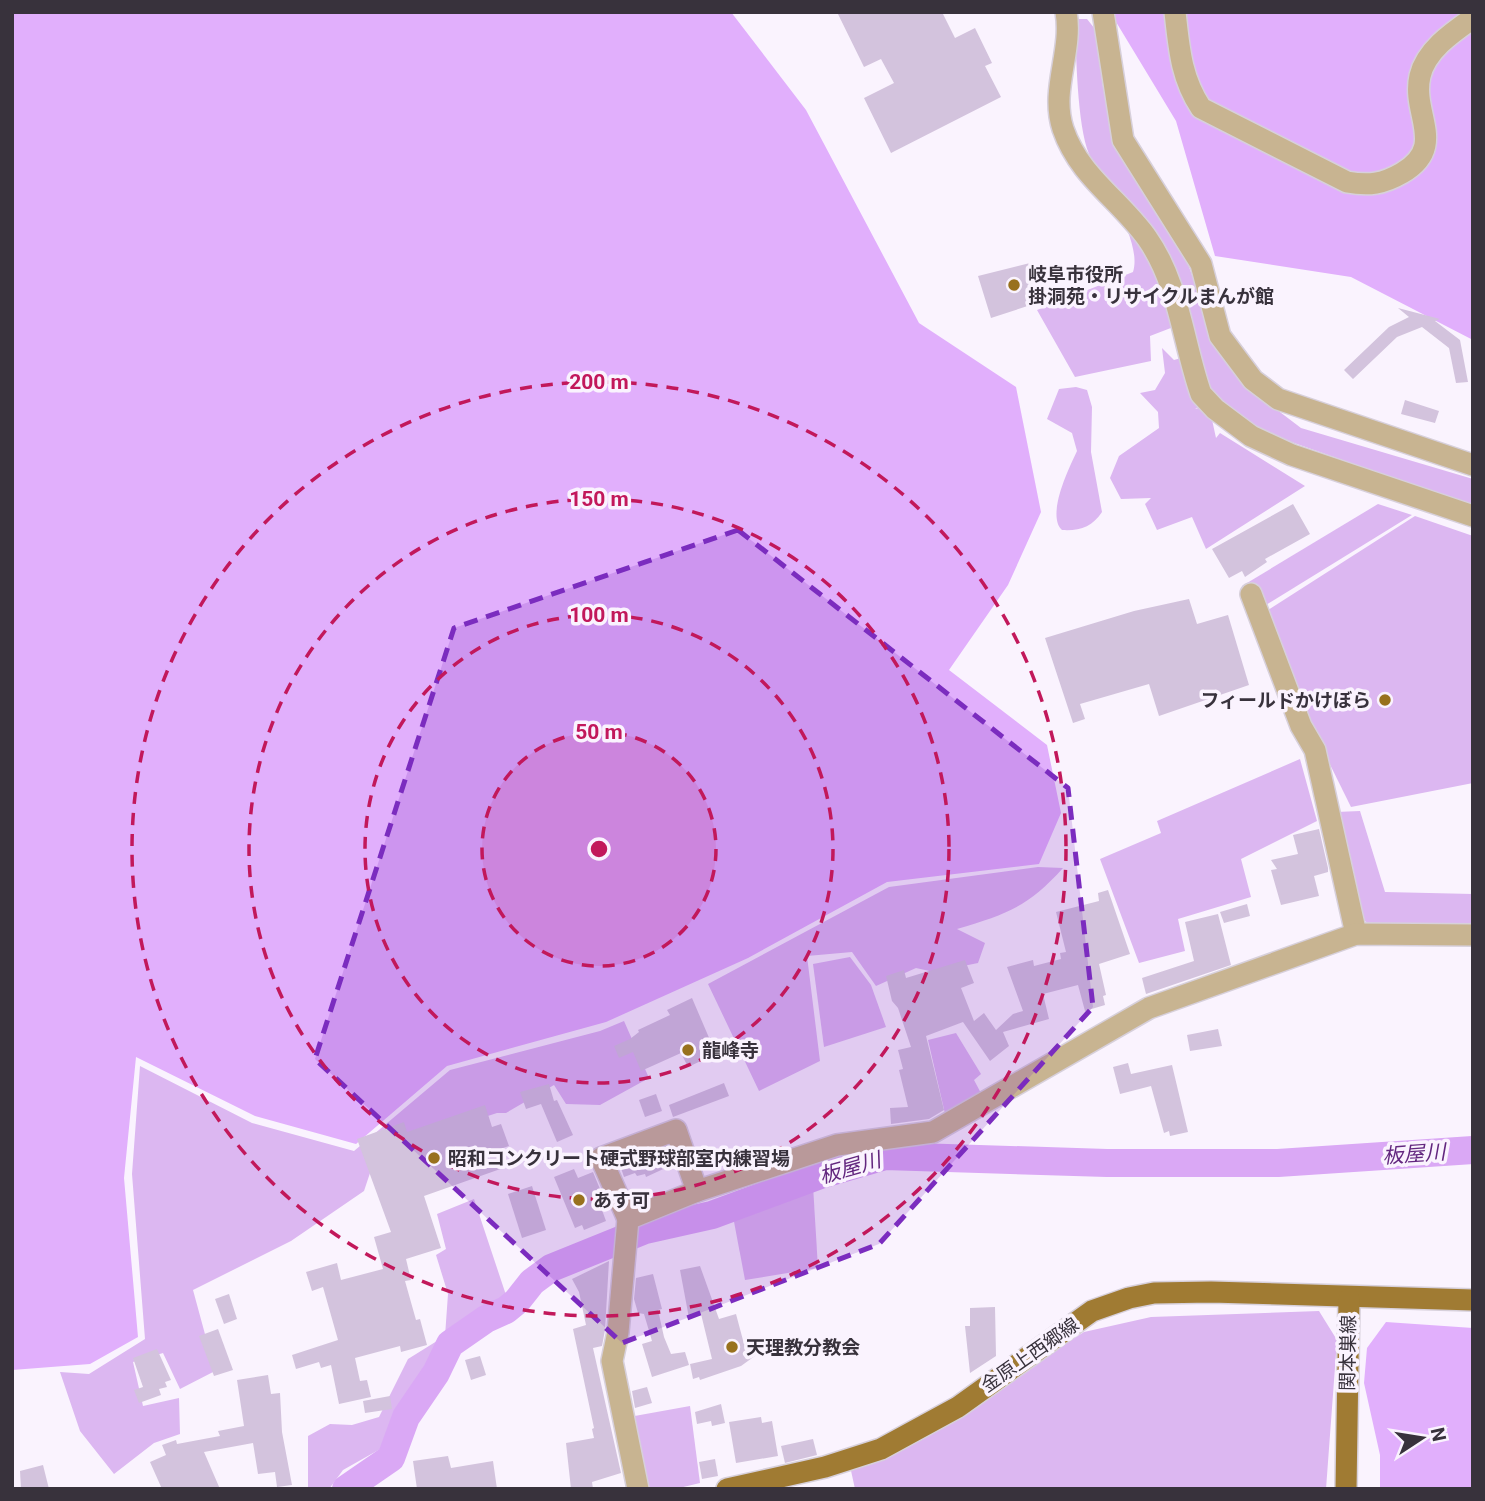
<svg xmlns="http://www.w3.org/2000/svg" width="1485" height="1501" viewBox="0 0 1485 1501" font-family="Roboto,'Noto Sans JP',sans-serif">
	<style>
		.green { fill: #dcb7f1 }
		.forest { fill: #e1affc }
		.lines { fill: none; stroke-linecap: round; stroke-linejoin: round }
		.river { stroke: #daa8f5; stroke-width: 28 }
		.building { fill: #d3c3dd }
		.minor-casing { stroke: #d7d0db; stroke-width: 24 }
		.major-casing { stroke: #d7d0db; stroke-width: 24 }
		.minor { stroke: #c8b491; stroke-width: 21 }
		.major { stroke: #a07b33; stroke-width: 21 }
		.marked { fill: #7b2cbf; fill-opacity: 0.2; stroke: #7b2cbf; stroke-width: 5; stroke-dasharray: 14 9; stroke-linejoin: round }
		.ring { fill: none; stroke: #c2185b; stroke-width: 3.5; stroke-dasharray: 12 9 }
		.poi-dot { fill: #98711d; stroke: #faf3fe; stroke-width: 2.5 }
		.labels { text-anchor: middle; dominant-baseline: central; stroke-width: 7; stroke-linejoin: round; paint-order: stroke }
		.poi-label { font-size: 19px; font-weight: bold; fill: #38323c; stroke: #faf3fe; text-anchor: start }
		.street-label { font-size: 19px; fill: #38323c; stroke: #faf3fe }
		.water-label { font-size: 21px; font-style: italic; fill: #63277f; stroke: #faf3fe }
		.centre { fill: #c2185b; stroke: #faf3fe; stroke-width: 3.5 }
		.ring-label { font-size: 21px; text-anchor: middle; font-weight: bold; fill: #c2185b; stroke: #faf3fe; stroke-width: 7; stroke-linejoin: round; paint-order: stroke }
	</style>
	<rect width="100%" height="100%" fill="#faf3fe"/>
	<g class="green">
		<path d="M1075,19H1087L1095,29L1103,87L1117,136L1183,250L1217,345L1264,400L1301,428L1473,479V506L1237,423L1188,383L1190,397L1198,407L1195,409L1202,407L1211,415L1216,438L1220,433L1305,486L1206,549L1192,517L1157,530L1145,504L1151,498L1121,499L1110,478L1119,456L1159,428L1158,412L1140,393L1155,390L1165,373L1162,348L1174,360L1188,356L1176,326L1150,336L1151,361L1075,377L1037,310L1133,272C1143,240 1101,183 1089,154C1077,125 1076,52 1075,19Z"/>
		<path d="M1076,387L1087,390L1092,407L1091,452L1102,512C1092,527 1080,531 1062,530C1046,515 1069,468 1077,451L1072,433L1047,419L1059,389Z"/>
		<polygon points="1378,504 1412,515 1256,611 1242,586"/>
		<polygon points="1415,516 1473,536 1473,783 1351,807 1257,617"/>
		<polygon points="1300,759 1317,821 1241,859 1251,897 1178,919 1185,951 1139,963 1100,859 1161,833 1157,821"/>
		<polygon points="1360,811 1385,892 1473,894 1473,923 1370,925 1360,917 1336,812"/>
		<path d="M1038,867L1063,868C1028,907 1007,914 957,929L985,943L978,963L934,972L916,968L876,986L852,952L807,956L820,1061L759,1091L708,984L889,887Z"/>
		<polygon points="850,957 871,985 886,1027 824,1047 813,964"/>
		<polygon points="624,1021 649,1078 600,1105 566,1104 554,1085 506,1113 497,1113 377,1152 364,1191 291,1241 193,1290 215,1371 180,1389 163,1353 133,1362 143,1406 179,1398 180,1434 154,1443 114,1474 80,1431 60,1372 89,1374 145,1339 132,1174 140,1066 252,1123 354,1151 450,1070 600,1031"/>
		<polygon points="956,1033 981,1074 974,1080 983,1097 946,1118 928,1040"/>
		<polygon points="813,1186 818,1268 745,1280 732,1211"/>
		<polygon points="474,1199 506,1295 438,1350 382,1448 343,1470 329,1489 308,1489 308,1436 330,1424 352,1425 379,1417 408,1359 445,1336 448,1294 436,1255 446,1249 437,1214"/>
		<polygon points="1319,1311 1337,1340 1326,1489 855,1489 850,1466 995,1389 1084,1332 1151,1317"/>
		<polygon points="690,1406 700,1483 675,1489 640,1489 629,1417"/>
	</g>
	<g class="forest">
		<polygon points="12,12 731,12 806,110 919,323 1016,387 1041,512 1008,585 949,670 1047,745 1061,813 1039,864 887,882 748,958 606,1022 447,1066 356,1144 255,1116 136,1057 124,1178 138,1337 90,1364 12,1370"/>
		<polygon points="1110,12 1473,12 1473,340 1351,277 1215,256 1176,121"/>
		<polygon points="1386,1322 1473,1328 1473,1489 1380,1489 1380,1455 1364,1383 1367,1348"/>
	</g>
	<g class="lines">
		<polyline class="river" points="346,1489 391,1458 406,1417 436,1373 450,1344 486,1319 506,1310 517,1301 532,1282 551,1268 645,1230 712,1215 820,1175 885,1156 1107,1163 1278,1163 1473,1150"/>
	</g>
	<g class="building">
		<polygon points="837,12 942,12 955,38 975,28 992,63 985,66 1001,97 891,153 864,98 894,83 881,59 864,67"/>
		<polygon points="1034,262 1039,279 1044,277 1048,291 1043,292 1046,300 991,318 978,276"/>
		<polygon points="1398,308 1440,319 1435,321 1460,340 1468,382 1456,383 1449,348 1422,327 1397,337 1353,379 1344,370 1389,327 1409,317"/>
		<polygon points="1405,400 1439,411 1435,423 1401,414"/>
		<polygon points="1293,504 1310,534 1265,559 1267,562 1245,577 1242,571 1229,578 1212,549"/>
		<polygon points="1189,599 1197,624 1228,615 1249,685 1159,716 1149,684 1080,704 1085,719 1073,723 1045,638 1134,611"/>
		<polygon points="1319,829 1328,868 1328,872 1314,876 1319,896 1281,905 1271,870 1277,869 1271,860 1298,854 1293,835"/>
		<polygon points="1108,890 1130,954 1099,964 1106,995 1103,996 1105,1005 1085,1011 1078,985 1043,994 1049,1019 1003,1032 1009,1046 990,1061 963,1022 926,1036 944,1110 929,1119 891,1124 890,1108 908,1107 899,1070 903,1069 898,1050 911,1047 898,1008 892,1001 886,976 904,970 906,978 965,960 974,983 961,988 974,1021 984,1013 996,1030 1013,1014 1023,1011 1007,967 1033,960 1034,966 1061,959 1060,953 1066,952 1056,912 1099,901 1098,893"/>
		<polygon points="1247,904 1250,916 1224,923 1220,912"/>
		<polygon points="1218,914 1231,965 1146,994 1142,978 1194,961 1185,922"/>
		<polygon points="692,998 716,1054 688,1067 681,1053 641,1071 633,1052 619,1058 614,1046 630,1039 639,1032 638,1030 670,1015 667,1010"/>
		<polygon points="1218,1029 1222,1046 1190,1051 1187,1035"/>
		<polygon points="1128,1063 1131,1074 1172,1065 1188,1132 1170,1136 1169,1131 1164,1133 1151,1086 1120,1094 1113,1067"/>
		<polygon points="724,1083 729,1096 673,1117 669,1105"/>
		<polygon points="549,1084 554,1101 557,1100 573,1135 557,1142 541,1104 526,1109 520,1092"/>
		<polygon points="656,1094 662,1111 645,1117 639,1100"/>
		<polygon points="485,1105 492,1127 501,1124 509,1146 500,1149 506,1167 424,1196 441,1248 406,1259 411,1280 405,1281 416,1320 420,1319 427,1345 401,1352 400,1346 355,1358 360,1381 367,1380 371,1397 339,1404 331,1365 321,1368 319,1362 296,1369 292,1355 338,1340 323,1287 312,1291 306,1272 337,1263 341,1280 383,1269 374,1237 391,1232 357,1139 404,1122 407,1132"/>
		<polygon points="668,1147 672,1165 646,1177 645,1174 637,1176 635,1173 624,1177 620,1165"/>
		<polygon points="574,1169 578,1178 593,1172 600,1189 595,1191 606,1221 584,1230 582,1225 575,1228 554,1177"/>
		<polygon points="532,1186 546,1230 522,1238 508,1194"/>
		<polygon points="609,1261 605,1330 602,1346 593,1348 621,1473 592,1482 593,1489 571,1489 566,1443 594,1438 592,1429 594,1428 573,1329 586,1325 579,1292 572,1279"/>
		<polygon points="700,1266 719,1319 736,1314 744,1344 753,1340 759,1353 741,1366 700,1380 699,1377 693,1379 690,1364 712,1359 701,1314 689,1318 680,1270"/>
		<polygon points="653,1274 662,1309 658,1310 664,1337 671,1354 685,1352 689,1365 652,1377 642,1344 652,1341 644,1314 638,1313 634,1299 636,1278"/>
		<polygon points="229,1294 237,1319 224,1324 215,1299"/>
		<polygon points="995,1307 996,1356 970,1373 965,1326 970,1326 970,1308"/>
		<polygon points="218,1329 233,1370 214,1376 199,1336"/>
		<polygon points="157,1349 171,1380 165,1382 167,1387 159,1389 161,1395 139,1403 134,1390 143,1387 133,1358"/>
		<polygon points="480,1356 486,1375 471,1380 465,1360"/>
		<polygon points="268,1375 271,1394 280,1393 282,1432 292,1485 277,1487 275,1472 258,1474 253,1443 204,1452 220,1489 162,1489 150,1462 166,1455 162,1445 176,1440 177,1444 220,1436 218,1431 244,1426 237,1380"/>
		<polygon points="647,1387 652,1403 635,1408 632,1391"/>
		<polygon points="390,1396 392,1409 365,1413 363,1401"/>
		<polygon points="721,1404 725,1423 712,1426 711,1421 697,1424 695,1412"/>
		<polygon points="761,1417 762,1423 772,1421 778,1456 736,1463 729,1422"/>
		<polygon points="813,1439 817,1455 785,1463 781,1446"/>
		<polygon points="448,1456 451,1468 493,1461 497,1489 417,1489 413,1461"/>
		<polygon points="715,1459 718,1476 702,1479 699,1462"/>
		<polygon points="43,1465 49,1489 21,1489 20,1471"/>
	</g>
	<g class="lines">
		<g class="minor-casing">
			<g id="minor">
				<path d="M1066,12C1073,51 1050,90 1063,129C1079,176 1119,199 1147,238C1179,283 1183,343 1201,394L1215,409L1251,436L1292,455L1473,516"/>
				<polyline points="1103,12 1123,140 1201,264 1220,336 1253,380 1278,399 1473,465"/>
				<path d="M1175,12C1179,48 1181,78 1201,108L1347,182C1369,186 1383,184 1402,173C1448,146 1411,114 1420,76C1426,50 1453,32 1473,18"/>
				<polyline points="1251,594 1301,726 1315,750 1356,934"/>
				<polyline points="628,1219 601,1158 676,1130 697,1191"/>
				<polyline points="638,1489 612,1361 618,1332 628,1219 697,1191 837,1145 933,1132 1149,1008 1356,934 1473,935"/>
			</g>
		</g>
		<g class="major-casing">
			<g id="major">
				<polyline points="727,1489 825,1467 881,1449 958,1407 1092,1311 1129,1298 1154,1293 1211,1292 1473,1300"/>
				<polyline points="1346,1489 1349,1299"/>
			</g>
		</g>
		<use href="#minor" class="minor"/>
		<use href="#major" class="major"/>
	</g>
	<path class="marked" d="M738,530L1068,788L1093,1007L879,1244L622,1343L315,1059L454,628Z"/>
	<circle cx="599" cy="849" r="117" fill="#c2185b" fill-opacity=".12"/>
	<g class="ring">
		<circle cx="599" cy="849" r="117"/>
		<circle cx="599" cy="849" r="234"/>
		<circle cx="599" cy="849" r="350"/>
		<circle cx="599" cy="849" r="467"/>
	</g>
	<g class="poi-dot">
		<circle cx="1014" cy="285" r="7"/>
		<circle cx="1385" cy="700" r="7"/>
		<circle cx="688" cy="1050" r="7"/>
		<circle cx="434" cy="1158" r="7"/>
		<circle cx="579" cy="1200" r="7"/>
		<circle cx="732" cy="1347" r="7"/>
	</g>
	<g class="labels">
		<g class="poi-label">
			<text x="1028" y="274">岐阜市役所<tspan x="1028" dy="22">掛洞苑・リサイクルまんが館</tspan></text>
			<text x="1371" y="700" text-anchor="end">フィールドかけぼら</text>
			<text x="702" y="1050">龍峰寺</text>
			<text x="448" y="1158">昭和コンクリート硬式野球部室内練習場</text>
			<text x="593" y="1200">あす可</text>
			<text x="746" y="1347">天理教分教会</text>
		</g>
		<g class="street-label">
			<text transform="translate(1348 1353) rotate(-89)">関本巣線</text>
			<text transform="translate(1030 1355) rotate(-35)">金原上西郷線</text>
		</g>
		<g class="water-label">
			<text transform="translate(1414 1154) rotate(-4)">板屋川</text>
			<text transform="translate(850 1168) rotate(-16)">板屋川</text>
		</g>
	</g>
	<circle cx="599" cy="849" r="10" class="centre"/>
	<g class="ring-label">
		<text x="599" y="389">200 m</text>
		<text x="599" y="506">150 m</text>
		<text x="599" y="622">100 m</text>
		<text x="599" y="739">50 m</text>
	</g>
	<rect width="1485" height="1501" fill="none" stroke="#38323c" stroke-width="28"/>
	<g transform="translate(1422 1438) rotate(78)" stroke="#faf3fe" stroke-width="5" paint-order="stroke">
	<path d="M0-5L12 26L0 18L-12 26Z" fill="#38323c"/>
	<text y="-10" font-size="19" font-weight="bold" text-anchor="middle" fill="#38323c">N</text>
	</g>
</svg>
